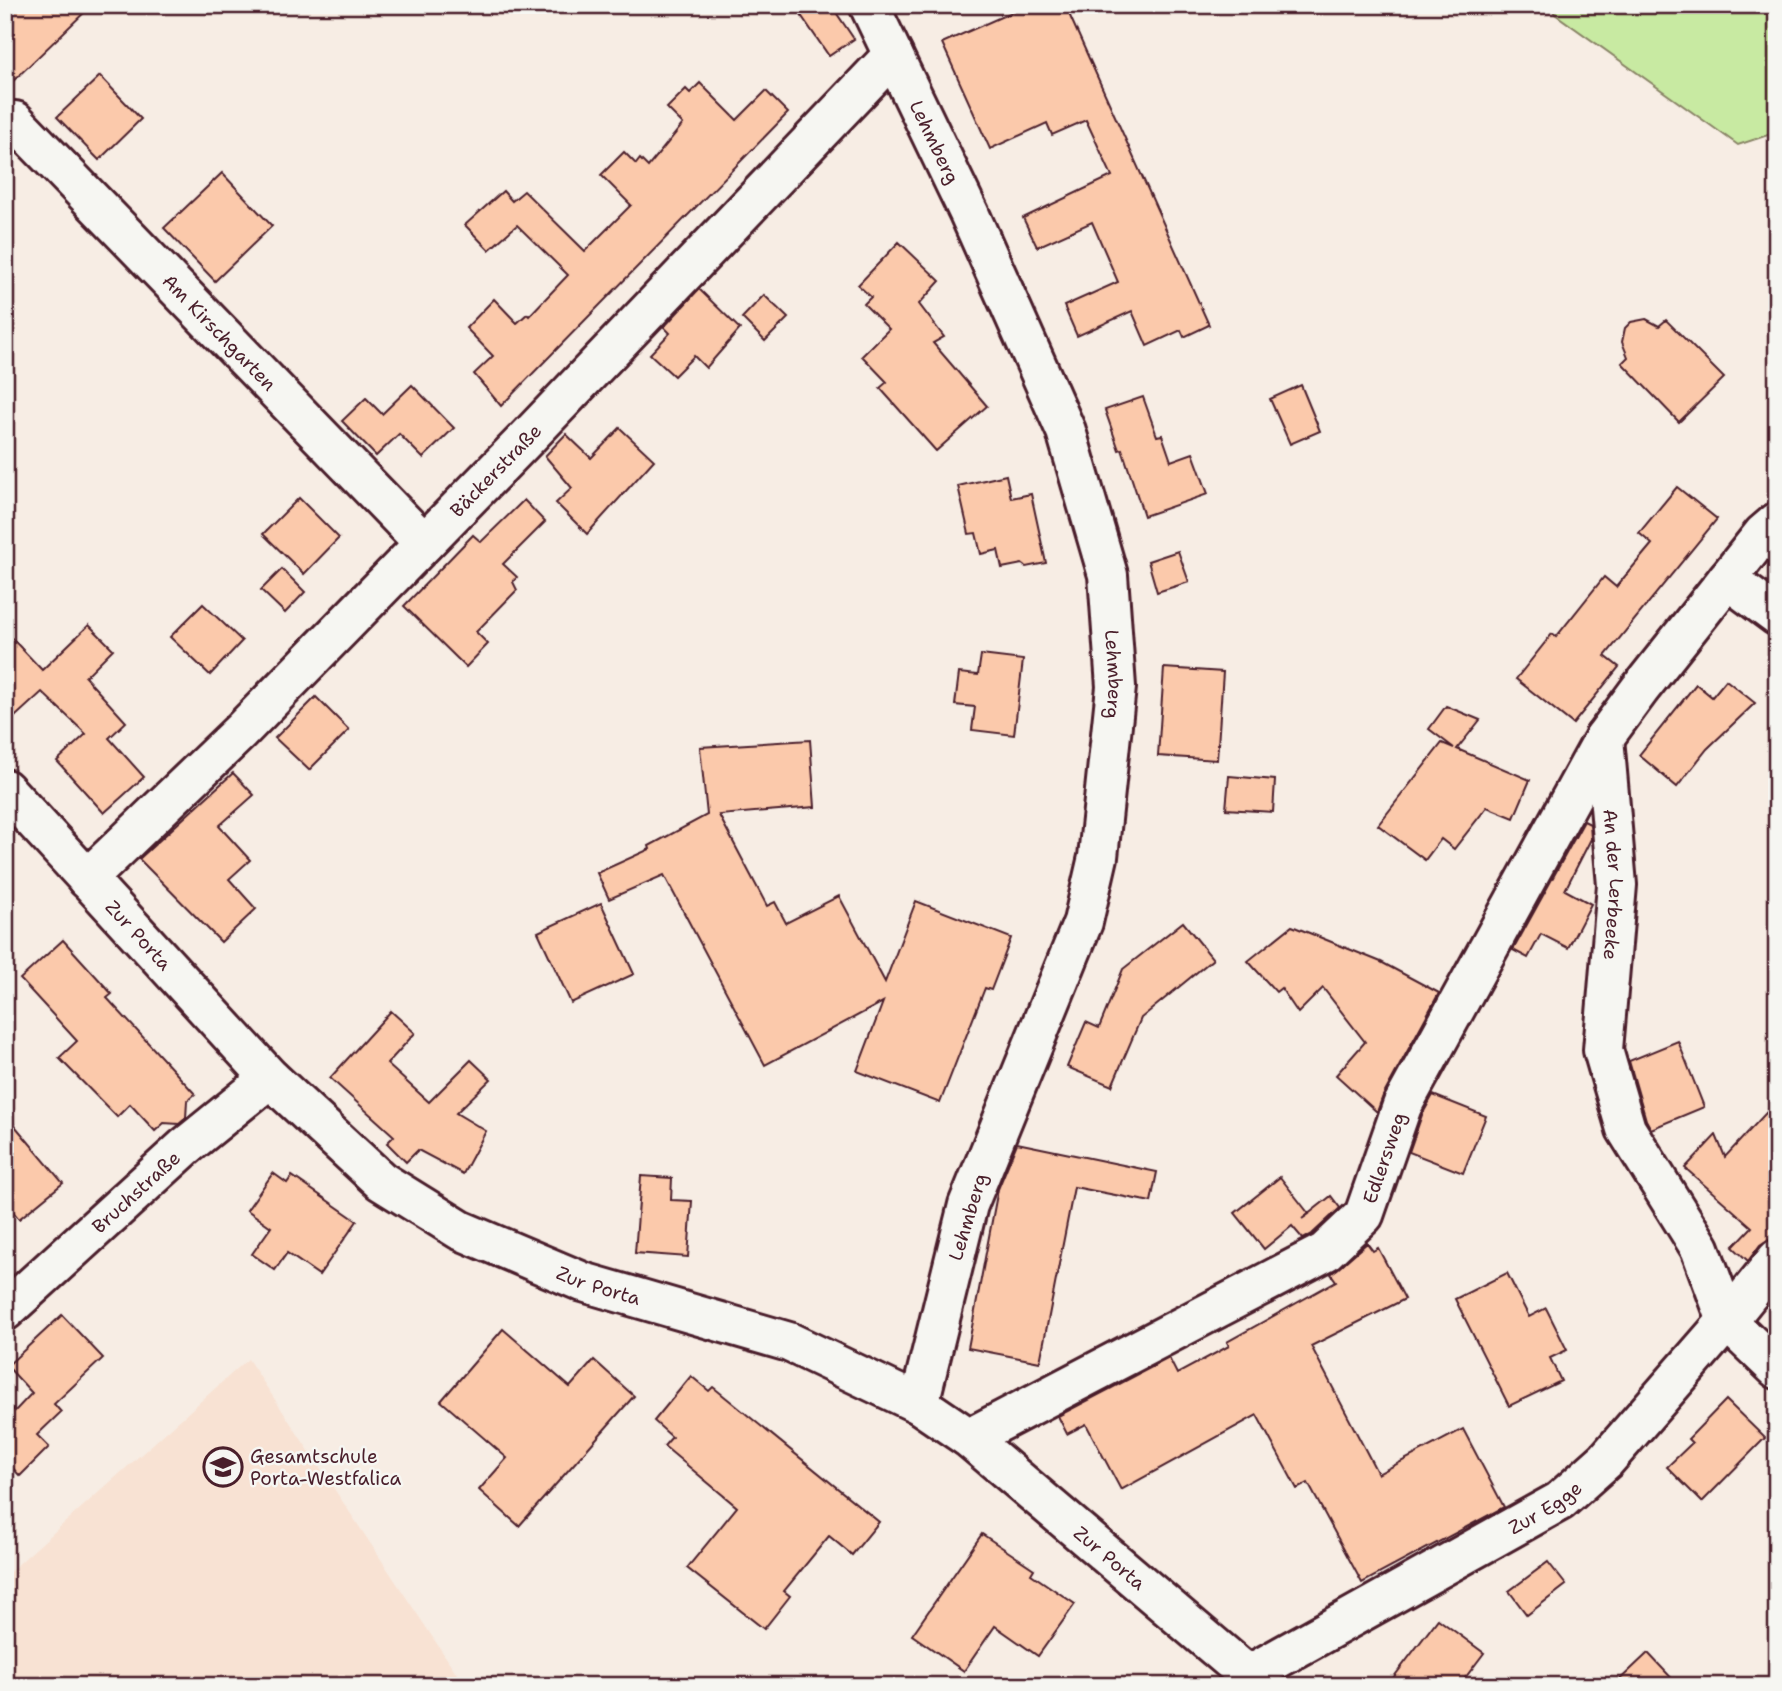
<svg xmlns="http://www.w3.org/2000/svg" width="1782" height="1691" viewBox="0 0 1782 1691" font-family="'Shantell Sans',sans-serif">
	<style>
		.built { fill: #f8e2d3 }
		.green { fill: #c8eaa2; stroke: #898466; stroke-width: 2 }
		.building { fill: #fbc9ab; stroke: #4a1f2b; stroke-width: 2 }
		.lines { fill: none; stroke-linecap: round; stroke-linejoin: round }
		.minor-casing { stroke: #4a1f2b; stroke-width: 44 }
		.major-casing { stroke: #4a1f2b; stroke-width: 44 }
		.minor { stroke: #f6f6f2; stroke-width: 38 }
		.major { stroke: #f6f6f2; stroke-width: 38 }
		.labels { text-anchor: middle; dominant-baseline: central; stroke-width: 5; stroke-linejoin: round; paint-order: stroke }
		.street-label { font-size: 19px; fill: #4a1f2b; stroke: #f6f6f2 }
		.poi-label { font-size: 19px; fill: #4a1f2b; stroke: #f6f6f2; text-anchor: start }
	</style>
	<rect width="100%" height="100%" fill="#f7ede4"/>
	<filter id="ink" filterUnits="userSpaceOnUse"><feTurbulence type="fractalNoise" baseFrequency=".0143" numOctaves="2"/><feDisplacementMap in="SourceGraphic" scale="14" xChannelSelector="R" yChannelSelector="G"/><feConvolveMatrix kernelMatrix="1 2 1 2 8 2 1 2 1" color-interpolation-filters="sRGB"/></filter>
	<g filter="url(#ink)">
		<polygon class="built" points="248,1359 465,1686 5,1686 5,1576"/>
		<polygon class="green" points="1550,5 1777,5 1777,132 1738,145 1555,14"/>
		<g class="building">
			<polygon points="5,5 92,5 5,89"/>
			<polygon points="794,5 831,5 854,39 829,56"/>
			<polygon points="1028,5 1065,5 1209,325 1184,337 1181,330 1147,346 1132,311 1077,336 1064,306 1118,282 1092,222 1037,247 1023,218 1112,176 1086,120 1052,135 1047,123 990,149 942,43"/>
			<polygon points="100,76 141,119 99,160 57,117"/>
			<polygon points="700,83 737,120 766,91 788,113 501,406 474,374 493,356 466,328 494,299 517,323 527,314 529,316 568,275 517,225 489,250 465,225 503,191 512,201 524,191 585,251 631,205 601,175 624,152 636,164 640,159 648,167 683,124 667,108 686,89 690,93"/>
			<polygon points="222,173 272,226 215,281 164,228"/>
			<polygon points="899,242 940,281 919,304 944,337 933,343 987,406 936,451 880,388 887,382 862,356 889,329 864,304 871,297 858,285"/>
			<polygon points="699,289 740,329 706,368 694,356 674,376 650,354 670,333 664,327"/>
			<polygon points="764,295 788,318 765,341 742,318"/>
			<polygon points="1646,319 1659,326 1666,320 1724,378 1679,422 1622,363 1628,357 1622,342 1625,328 1631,322"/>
			<polygon points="412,385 454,428 423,458 399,434 376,456 342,421 366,398 382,414"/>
			<polygon points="1301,385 1320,431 1290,444 1270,399"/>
			<polygon points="1143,397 1157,436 1162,435 1171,461 1193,453 1208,494 1144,516 1122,449 1119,450 1105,410"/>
			<polygon points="620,428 654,460 587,534 556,503 572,488 545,456 566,434 591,458"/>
			<polygon points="1006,475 1011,498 1031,494 1046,563 1026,567 1022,564 1002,568 998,550 981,554 976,533 969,534 958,486"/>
			<polygon points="1677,487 1717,519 1605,656 1619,667 1573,724 1516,679 1552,634 1556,637 1604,577 1616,587 1652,544 1639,533"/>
			<polygon points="299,498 339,538 304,574 263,534"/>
			<polygon points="524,500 545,522 503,564 517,577 513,582 517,590 476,632 488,644 466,667 404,606 473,535 481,542"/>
			<polygon points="1178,551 1189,582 1157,592 1148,561"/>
			<polygon points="282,569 305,592 285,613 261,590"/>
			<polygon points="203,604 242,641 210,675 170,637"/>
			<polygon points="89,625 113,649 85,677 126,722 109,738 144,777 104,813 57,761 86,734 42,692 5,726 5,631 42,670"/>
			<polygon points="981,655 1023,660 1014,735 972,730 975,707 955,705 959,673 978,675"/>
			<polygon points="1164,668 1223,672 1217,760 1158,756"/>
			<polygon points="1726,680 1755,703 1707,749 1677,787 1639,755 1696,684 1712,697"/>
			<polygon points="316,697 349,730 309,770 275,738"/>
			<polygon points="1446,706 1480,720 1457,749 1530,780 1514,818 1487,807 1454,849 1441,839 1425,860 1378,825 1442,743 1454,748 1429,729"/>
			<polygon points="810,740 815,807 719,815 767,906 775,902 786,923 839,896 885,982 916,901 1011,938 991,990 985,988 940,1103 857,1071 883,1002 765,1065 664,875 609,899 597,873 650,849 649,846 707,815 700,747"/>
			<polygon points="233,773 254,795 219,826 250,860 229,879 256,909 221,942 139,859"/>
			<polygon points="1229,776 1275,780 1273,812 1226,809"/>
			<polygon points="1584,821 1590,824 1591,839 1565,890 1591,904 1568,948 1541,934 1528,958 1513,950"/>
			<polygon points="601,903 634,974 571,1003 538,932"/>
			<polygon points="1183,922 1213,959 1141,1018 1112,1086 1067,1067 1086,1022 1099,1028 1123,969"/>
			<polygon points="1292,926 1381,962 1439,993 1383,1096 1377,1112 1336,1075 1365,1042 1323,988 1298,1013 1281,988 1276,992 1248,961"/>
			<polygon points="63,940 112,994 107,998 195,1094 187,1101 186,1118 179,1124 164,1123 155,1131 130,1104 117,1117 59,1058 77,1041 20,979"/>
			<polygon points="391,1011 415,1033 387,1064 429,1102 471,1060 491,1079 456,1113 486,1131 463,1174 418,1150 406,1162 387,1143 394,1136 330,1078"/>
			<polygon points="1678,1041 1704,1107 1651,1129 1646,1120 1629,1061"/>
			<polygon points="1433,1095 1486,1116 1463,1173 1409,1152 1422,1115"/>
			<polygon points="1777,1101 1777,1238 1769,1239 1760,1245 1748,1261 1733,1247 1752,1227 1685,1168 1716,1135 1725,1157"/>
			<polygon points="5,1114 63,1183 19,1219 5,1202"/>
			<polygon points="1017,1143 1157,1172 1151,1202 1074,1187 1040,1362 968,1348 998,1189"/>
			<polygon points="273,1173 287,1183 292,1176 357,1221 319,1275 287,1253 275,1270 252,1254 271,1227 247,1210"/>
			<polygon points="641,1176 672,1178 671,1200 692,1201 688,1257 635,1253"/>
			<polygon points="1280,1177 1309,1214 1302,1219 1331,1196 1340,1208 1312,1234 1303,1239 1292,1226 1264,1249 1235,1213"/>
			<polygon points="1367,1243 1373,1251 1378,1248 1405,1299 1311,1346 1378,1474 1463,1429 1504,1507 1362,1583 1308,1483 1297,1489 1257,1415 1121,1490 1086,1424 1067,1434 1058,1416 1169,1358 1177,1374 1229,1346 1227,1342 1336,1281 1331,1274"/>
			<polygon points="1507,1273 1529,1317 1546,1308 1567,1350 1550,1358 1561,1381 1509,1406 1455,1299"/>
			<polygon points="62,1315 103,1358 54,1404 61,1412 37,1435 49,1447 20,1476 9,1464 5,1467 5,1401 15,1411 32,1393 7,1366"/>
			<polygon points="503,1329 570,1387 594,1360 634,1396 519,1526 479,1490 507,1458 441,1401"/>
			<polygon points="691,1376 709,1391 713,1387 879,1522 852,1555 829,1536 784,1591 790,1596 764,1629 687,1568 737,1507 664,1446 672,1437 654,1421"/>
			<polygon points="1726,1400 1765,1438 1702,1502 1667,1467 1692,1443 1688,1439"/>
			<polygon points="982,1534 1034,1569 1031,1574 1075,1604 1038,1656 995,1626 964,1671 912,1635"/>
			<polygon points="1548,1562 1566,1585 1527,1615 1509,1591"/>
			<polygon points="1438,1619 1484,1653 1459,1686 1387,1686"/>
			<polygon points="1648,1653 1679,1686 1613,1686"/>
		</g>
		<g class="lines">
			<g class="minor-casing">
				<g id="minor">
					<path id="s1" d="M869,5L969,213L1066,431L1108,575L1116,687L1098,857L1083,922L968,1205L919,1404"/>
					<path id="s2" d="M15,121L424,543"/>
					<polyline points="1727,579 1777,616"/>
					<path id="s3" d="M1604,738L1617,885L1603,1050L1626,1129L1700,1248L1727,1321L1777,1369"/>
					<path id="s4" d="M87,879L240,732L529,436L893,55"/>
					<path id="s5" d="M5,1311L185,1147L270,1078"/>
					<path id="s6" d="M969,1438L1325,1252L1364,1215L1402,1106L1604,738L1640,689L1763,534L1777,522"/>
					<path id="s7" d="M1248,1675L1560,1501L1606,1460L1727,1321L1777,1259"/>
				</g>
			</g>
			<g class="major-casing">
				<g id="major">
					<path id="s8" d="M5,789L270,1078L381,1181L460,1230L583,1282L789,1342L919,1404L969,1438L1261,1686"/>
				</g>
			</g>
			<use href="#minor" class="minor"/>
			<use href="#major" class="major"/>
		</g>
	</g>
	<defs>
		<g id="school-ring" transform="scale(2.0125)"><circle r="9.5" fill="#f6f6f2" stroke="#4a1f2b" stroke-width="1.5"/><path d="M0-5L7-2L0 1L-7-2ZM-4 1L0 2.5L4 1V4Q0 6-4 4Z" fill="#4a1f2b"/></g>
	</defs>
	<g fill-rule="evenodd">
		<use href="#school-ring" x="223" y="1467"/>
	</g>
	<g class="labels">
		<g class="street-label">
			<text stroke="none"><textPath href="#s1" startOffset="152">Lehmberg</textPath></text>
			<text stroke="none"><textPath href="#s2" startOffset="294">Am Kirschgarten</textPath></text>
			<text stroke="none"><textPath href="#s4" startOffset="578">Bäckerstraße</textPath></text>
			<text stroke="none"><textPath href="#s1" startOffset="719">Lehmberg</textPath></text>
			<text stroke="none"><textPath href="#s3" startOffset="147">An der Lerbeeke</textPath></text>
			<text stroke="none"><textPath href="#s8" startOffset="198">Zur Porta</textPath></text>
			<text stroke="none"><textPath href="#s6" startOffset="516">Edlersweg</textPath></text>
			<text stroke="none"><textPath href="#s5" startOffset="177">Bruchstraße</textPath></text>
			<text transform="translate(968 1217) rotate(-73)">Lehmberg</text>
			<text stroke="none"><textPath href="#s8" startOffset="786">Zur Porta</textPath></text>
			<text stroke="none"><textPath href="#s7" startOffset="341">Zur Egge</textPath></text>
			<text stroke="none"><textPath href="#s8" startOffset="1374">Zur Porta</textPath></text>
		</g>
		<g class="poi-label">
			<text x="250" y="1456">Gesamtschule<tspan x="250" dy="22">Porta-Westfalica</tspan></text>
		</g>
	</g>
	<rect width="1782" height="1691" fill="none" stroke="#f6f6f2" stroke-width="28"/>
	<rect x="14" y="14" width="1754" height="1663" fill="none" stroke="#4a1f2b" stroke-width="2.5" filter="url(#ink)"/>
</svg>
